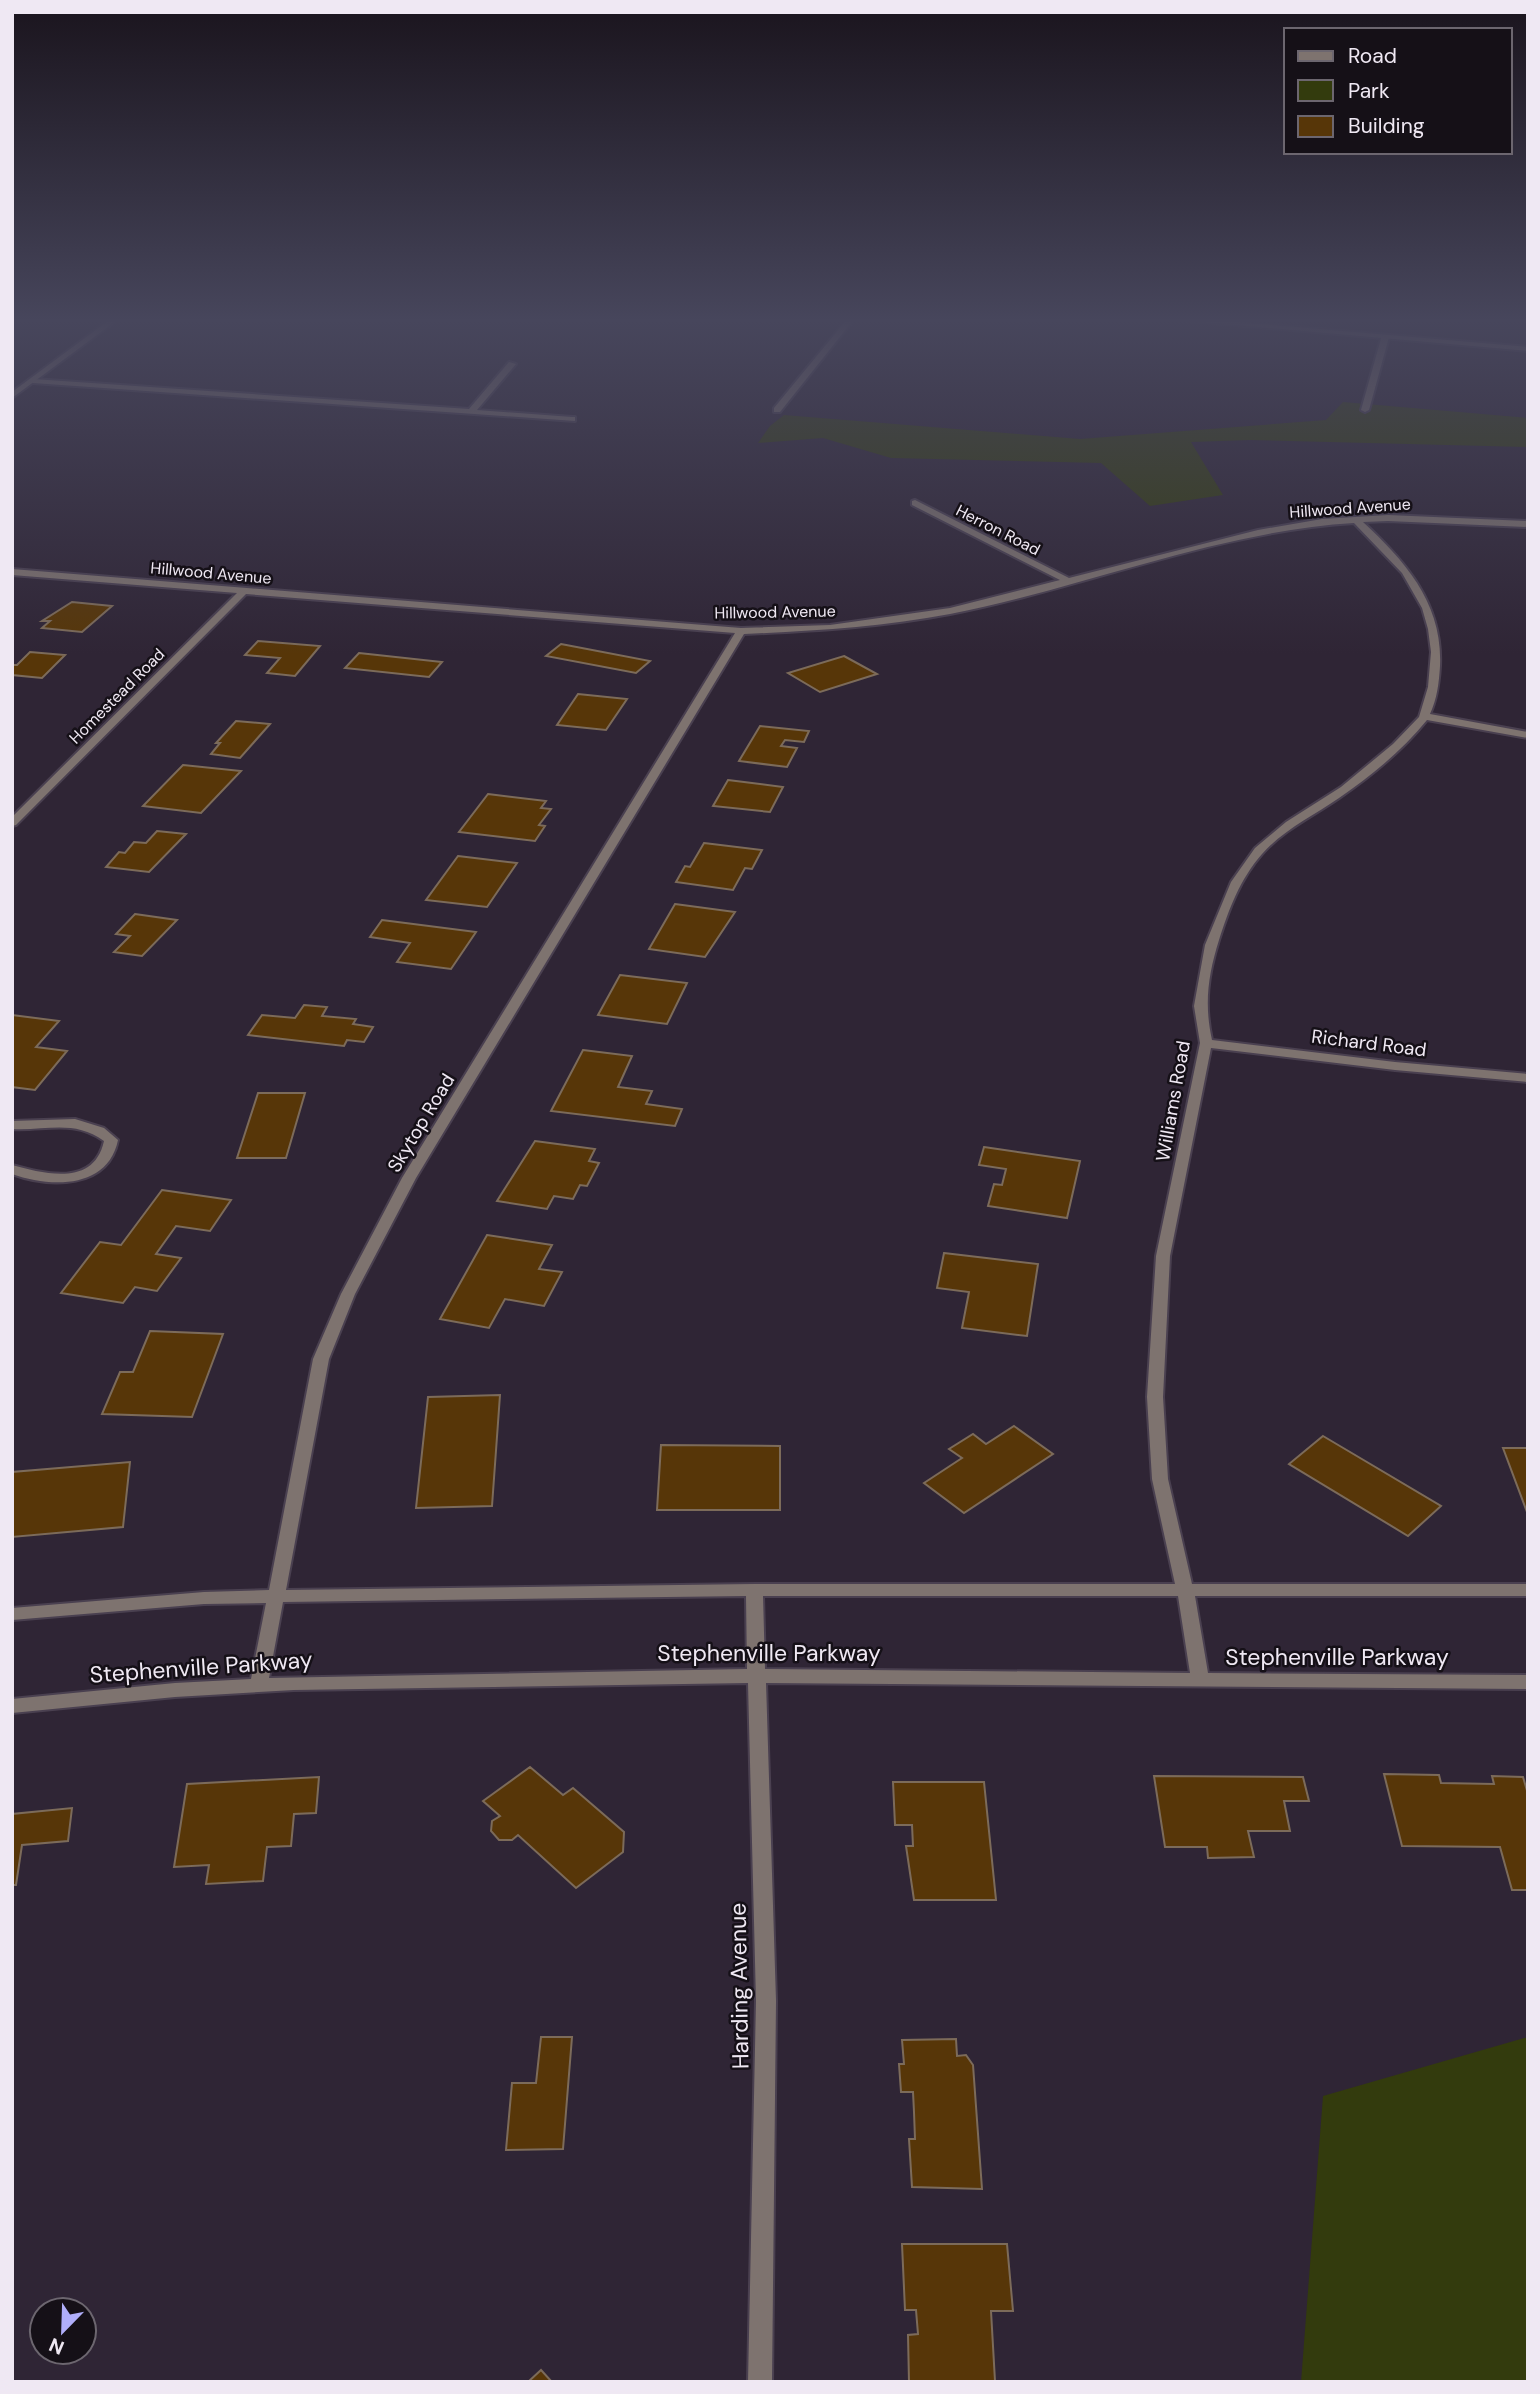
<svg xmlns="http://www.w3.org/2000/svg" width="1540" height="2394" viewBox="0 0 1540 2394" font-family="'DM Sans',sans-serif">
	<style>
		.green { fill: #333b0d }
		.building { fill: #573608; stroke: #7c6b5a; stroke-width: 2 }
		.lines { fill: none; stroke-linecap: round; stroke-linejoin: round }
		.service-casing { stroke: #4a4050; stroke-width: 4 }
		.minor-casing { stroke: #4a4050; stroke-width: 4 }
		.tertiary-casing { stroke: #4a4050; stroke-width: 4 }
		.service { fill: #7e736f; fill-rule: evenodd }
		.minor { fill: #7e736f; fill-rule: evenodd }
		.tertiary { fill: #7e736f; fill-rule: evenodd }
		.labels { text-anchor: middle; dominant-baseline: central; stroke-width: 5; stroke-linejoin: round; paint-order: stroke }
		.far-street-label { font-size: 16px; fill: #efe8f3; stroke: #151017 }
		.street-label { font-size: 19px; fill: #efe8f3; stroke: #151017 }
		.near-street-label { font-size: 23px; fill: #efe8f3; stroke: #151017 }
	</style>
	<rect width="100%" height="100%" fill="#2f2535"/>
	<g class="green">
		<polygon points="1343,402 1528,418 1528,447 1250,440 1191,442 1223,495 1150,506 1101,463 891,458 823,438 758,443 770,426 784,415 1080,439 1326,420"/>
		<polygon points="1528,2037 1528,2382 1301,2382 1323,2096"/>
	</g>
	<g class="building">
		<polygon points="72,602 112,606 82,632 42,628 50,621 42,621"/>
		<polygon points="258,641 320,646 295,676 267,673 280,658 245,655"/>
		<polygon points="561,644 650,661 636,673 546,656"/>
		<polygon points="30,652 65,655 42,678 12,675 12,665 17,665"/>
		<polygon points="359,653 442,662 429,677 345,668"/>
		<polygon points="844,656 877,674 820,692 788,673"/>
		<polygon points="578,694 627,699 606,730 557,725"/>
		<polygon points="236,721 270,724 240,758 211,754 220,743 216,743"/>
		<polygon points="760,726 809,731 804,742 785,740 781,746 797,748 787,767 739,761"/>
		<polygon points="183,765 241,771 201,813 143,806"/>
		<polygon points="728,780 783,787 770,812 713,806"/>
		<polygon points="488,794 546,801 541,808 551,809 539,825 545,826 535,841 459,832"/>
		<polygon points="157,831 186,834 149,872 106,867 119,852 125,853 134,842 146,843"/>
		<polygon points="704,843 762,850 752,869 745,868 733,890 676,882 685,866 690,867"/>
		<polygon points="458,856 517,863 487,907 426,900"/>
		<polygon points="675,904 735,912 705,957 649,949"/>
		<polygon points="135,914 177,920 142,956 114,952 130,936 116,934"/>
		<polygon points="382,920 476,932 451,969 397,962 410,943 370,937"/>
		<polygon points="620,975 687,983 667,1024 598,1015"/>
		<polygon points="304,1005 327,1007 322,1016 356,1019 353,1024 373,1027 364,1042 347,1040 344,1046 248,1035 262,1015 295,1018"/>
		<polygon points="12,1015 59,1021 36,1047 67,1051 35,1090 12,1087"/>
		<polygon points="583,1050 632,1056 618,1087 652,1091 646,1104 682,1109 675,1126 551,1111"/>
		<polygon points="258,1093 305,1093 286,1158 237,1158"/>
		<polygon points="535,1141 595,1149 589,1161 599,1163 587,1186 580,1185 573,1199 554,1196 547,1209 497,1201"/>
		<polygon points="984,1147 1080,1161 1067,1218 988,1206 994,1184 1002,1185 1006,1169 979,1165"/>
		<polygon points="162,1190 231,1200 210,1231 176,1226 156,1254 181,1258 157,1291 135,1287 123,1303 61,1293 100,1242 121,1245"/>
		<polygon points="487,1235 552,1245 539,1269 562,1272 544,1306 505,1299 489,1328 440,1319"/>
		<polygon points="944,1253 1038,1264 1027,1336 962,1328 969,1292 937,1288"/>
		<polygon points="150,1331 223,1334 192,1417 102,1414 120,1372 133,1372"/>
		<polygon points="500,1395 492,1506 416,1508 428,1397"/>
		<polygon points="1014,1426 1053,1454 964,1513 924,1483 962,1458 949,1449 973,1434 986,1444"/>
		<polygon points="1323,1436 1441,1506 1408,1536 1289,1464"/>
		<polygon points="661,1445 780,1446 780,1510 657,1510"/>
		<polygon points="1503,1448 1528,1448 1528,1512 1527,1512"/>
		<polygon points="130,1462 123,1527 12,1537 12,1472"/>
		<polygon points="530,1767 563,1795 573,1788 624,1832 623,1852 576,1888 518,1835 512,1840 499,1840 491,1831 492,1821 500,1816 483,1801"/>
		<polygon points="1384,1774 1439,1775 1441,1783 1494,1784 1492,1776 1523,1777 1528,1794 1528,1890 1512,1890 1500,1847 1402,1846"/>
		<polygon points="1154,1776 1303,1777 1309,1801 1284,1801 1290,1831 1248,1831 1254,1857 1208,1858 1207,1847 1165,1847"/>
		<polygon points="319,1777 316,1813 294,1814 291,1846 267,1847 263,1881 206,1884 209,1865 174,1867 187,1784"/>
		<polygon points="893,1782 984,1782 996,1900 914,1900 906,1846 913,1846 912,1825 895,1825"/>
		<polygon points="72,1808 68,1841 22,1845 16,1885 12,1885 12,1814"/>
		<polygon points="541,2037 572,2037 563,2149 506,2150 512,2083 536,2083"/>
		<polygon points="956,2039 957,2056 966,2055 973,2065 982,2189 912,2187 909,2139 915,2139 914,2112 913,2092 901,2092 899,2064 904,2064 902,2040"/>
		<polygon points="902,2244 1007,2244 1013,2311 991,2311 995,2381 1021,2382 909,2382 908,2335 918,2334 916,2310 905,2310"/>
		<polygon points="541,2370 552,2382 528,2382"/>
	</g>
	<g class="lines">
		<g class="service-casing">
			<polygon id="service" points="1382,335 1389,337 1369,410 1365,412 1361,410"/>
		</g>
		<g class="minor-casing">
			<g id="minor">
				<polygon points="848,318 855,318 780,412 774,412 774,408"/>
				<polygon points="509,362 516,364 477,410 572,417 575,417 575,421 33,383 29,381 33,379 469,409"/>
				<path d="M915,500L1069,578L1258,530L1322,519L1388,515L1528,521V527L1388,521L1363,522C1406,562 1443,604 1440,666C1439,683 1437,699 1430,714L1528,732V738L1427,720C1403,750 1371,776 1339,798C1313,816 1283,830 1262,854C1240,879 1229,909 1219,940C1208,975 1204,1004 1212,1040L1395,1062L1528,1074V1082L1395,1070L1211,1048L1170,1256L1163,1397L1168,1479L1192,1584H1528V1596H1195L1208,1673L1528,1675V1689L766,1683L776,2001L772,2382H748L756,2001L748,1683L294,1690L175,1697L12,1713V1699L175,1683L251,1679L266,1603L204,1604L12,1620V1608L204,1592L269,1590L313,1359L341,1294L402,1178L735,633L246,594L16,825L12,826V817L237,593L12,575V569L741,628L830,625L950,608L1060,580L912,505V501ZM1354,523L1402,573L1422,608L1428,629L1431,652L1428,687L1419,717L1393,744L1341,787L1286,822L1255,848L1231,882L1205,945L1194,1006L1200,1043L1156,1256L1147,1397L1152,1479L1175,1584H754L286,1590L329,1359L355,1294L416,1178L744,634C813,631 882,627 950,614C1083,588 1218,531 1354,523ZM746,1596L747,1669L269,1678L283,1602ZM763,1596H1178L1190,1673L765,1669Z"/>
				<path d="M75,1119L104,1128L118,1140C108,1189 51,1188 12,1174V1165C45,1174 94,1187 104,1141C74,1119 46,1131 12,1129V1121Z"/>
			</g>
		</g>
		<g class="tertiary-casing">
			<g id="tertiary">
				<polygon points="112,318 120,318 12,398 12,392"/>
				<polygon points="1157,318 1190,318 1528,347 1528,351"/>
			</g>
		</g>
		<use href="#service" class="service"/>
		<use href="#minor" class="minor"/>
		<use href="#tertiary" class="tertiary"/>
	</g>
	<linearGradient id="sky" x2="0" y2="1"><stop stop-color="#1a141d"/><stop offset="0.49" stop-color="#47465c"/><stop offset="1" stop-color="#47465c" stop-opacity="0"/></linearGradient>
	<rect width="1540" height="654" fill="url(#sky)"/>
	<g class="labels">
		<g class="far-street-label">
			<text transform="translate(1350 508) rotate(-4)">Hillwood Avenue</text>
			<text transform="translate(998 530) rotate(27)">Herron Road</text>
			<text transform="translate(211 573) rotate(5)">Hillwood Avenue</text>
			<text transform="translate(775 612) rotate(-1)">Hillwood Avenue</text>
			<text transform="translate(117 696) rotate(-45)">Homestead Road</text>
		</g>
		<g class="street-label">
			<text transform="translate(1369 1043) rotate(7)">Richard Road</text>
			<text transform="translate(1173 1101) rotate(-80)">Williams Road</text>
			<text transform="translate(421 1123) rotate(-59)">Skytop Road</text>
		</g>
		<g class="near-street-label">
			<text x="769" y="1653">Stephenville Parkway</text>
			<text x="1337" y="1657">Stephenville Parkway</text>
			<text transform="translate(201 1667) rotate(-4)">Stephenville Parkway</text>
			<text transform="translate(739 1986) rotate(-91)">Harding Avenue</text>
		</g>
	</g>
	<rect width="1540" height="2394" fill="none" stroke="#efe8f3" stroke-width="28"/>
	<rect x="1284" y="28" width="228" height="126" fill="#151017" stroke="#6c666f" stroke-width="2"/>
	<rect x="1298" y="51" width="35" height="10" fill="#7e736f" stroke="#6c666f" stroke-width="2"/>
	<text x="1348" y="63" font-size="21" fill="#efe8f3">Road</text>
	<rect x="1298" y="80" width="35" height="21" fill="#333b0d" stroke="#6c666f" stroke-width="2"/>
	<text x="1348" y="98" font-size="21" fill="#efe8f3">Park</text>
	<rect x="1298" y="116" width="35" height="21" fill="#573608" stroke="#6c666f" stroke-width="2"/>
	<text x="1348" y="133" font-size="21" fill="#efe8f3">Building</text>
	<g transform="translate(63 2331) rotate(203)"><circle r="33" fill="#151017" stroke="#6c666f" stroke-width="2"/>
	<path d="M0-5L12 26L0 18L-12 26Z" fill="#b0aefa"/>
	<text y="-10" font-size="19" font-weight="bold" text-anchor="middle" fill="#efe8f3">N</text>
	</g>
</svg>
